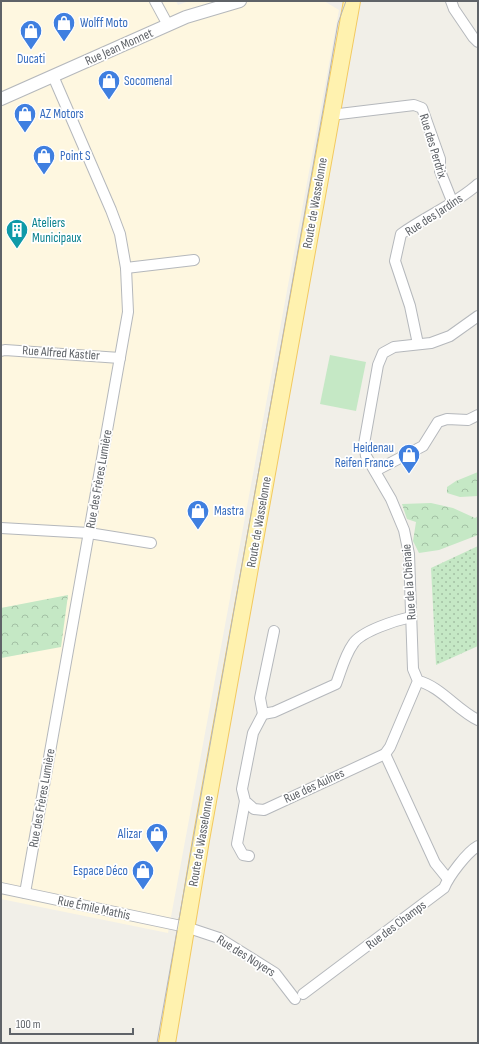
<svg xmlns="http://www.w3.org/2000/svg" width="479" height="1044" viewBox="0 0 479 1044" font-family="'Sofia Sans Condensed',sans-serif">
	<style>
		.commercial { fill: #fef7e0 }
		.green { fill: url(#green-dots) }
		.forest { fill: url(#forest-crowns) }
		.pitch { fill: #c5e8c5 }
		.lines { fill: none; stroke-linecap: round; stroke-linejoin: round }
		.minor-casing { stroke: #b5b8bc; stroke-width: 12 }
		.tertiary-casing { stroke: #b5b8bc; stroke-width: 14 }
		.primary-casing { stroke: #f2c960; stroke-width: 18 }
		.minor { stroke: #fff; stroke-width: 10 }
		.tertiary { stroke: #fff; stroke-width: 12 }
		.primary { stroke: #fff2af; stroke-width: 16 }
		.tram { stroke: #b6b7b8; stroke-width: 1 }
		.labels { text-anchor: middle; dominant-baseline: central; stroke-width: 3.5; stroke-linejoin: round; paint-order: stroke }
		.shop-label { font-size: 13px; fill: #366cbe; stroke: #fff; text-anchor: start }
		.street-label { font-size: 13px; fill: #5f6368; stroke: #fff }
		.culture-label { font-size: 13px; fill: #0d838f; stroke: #fff; text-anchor: start }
	</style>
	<defs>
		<pattern id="green-dots" width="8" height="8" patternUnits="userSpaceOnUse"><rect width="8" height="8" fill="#c5e8c5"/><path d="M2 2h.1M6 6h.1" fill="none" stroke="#a3c0a4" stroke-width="1.8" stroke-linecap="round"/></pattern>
		<pattern id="forest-crowns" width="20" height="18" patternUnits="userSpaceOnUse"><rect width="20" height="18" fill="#c5e8c5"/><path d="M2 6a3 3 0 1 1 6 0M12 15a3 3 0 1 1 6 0" fill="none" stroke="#a3c0a4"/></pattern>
	</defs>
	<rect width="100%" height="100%" fill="#f1efe8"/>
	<polygon class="commercial" points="1,1 176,1 178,5 189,1 324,1 339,10 168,933 1,899 1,658 60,646 68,596 1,608"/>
	<polygon class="green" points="478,546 478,646 436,665 431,568"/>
	<g class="forest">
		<polygon points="478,472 478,496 460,497 447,493 447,487 456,481"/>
		<polygon points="431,503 453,508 475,518 478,516 478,535 439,550 419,553 413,541 416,522 407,519 402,504"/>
		<polygon points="68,595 61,647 1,658 1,608"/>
	</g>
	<polygon class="pitch" points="330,355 366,362 356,411 320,404"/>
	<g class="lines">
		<g class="minor-casing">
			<g id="minor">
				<polyline points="155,1 168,25"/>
				<polyline points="451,1 454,9 473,37 478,42"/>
				<polyline points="331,115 414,105 422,108 440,159 440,171 452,201"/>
				<polyline points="126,268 194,260"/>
				<path d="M418,344L410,306L395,261L401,234C426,216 456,204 478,184"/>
				<polyline points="1,351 5,350 120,358"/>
				<polyline points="375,471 423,446 438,422 447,419 468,420 478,415"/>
				<polyline points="1,528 89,533 151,543"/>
				<path d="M274,631L260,698L263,714L274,712L336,684C341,671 345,655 353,644C361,631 397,620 411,617"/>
				<path d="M418,681C440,686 457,710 478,720"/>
				<polyline points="263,714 253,733 242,789 245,801 254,809 264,810 385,754 390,747 418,681 413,669 409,554 404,530 391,499 366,456 364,444 378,365 383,353 394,347 431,343 450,336 478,316"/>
				<polyline points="385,754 435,863 448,879"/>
				<polyline points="245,801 237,844 243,855 249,856"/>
				<polyline points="1,888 186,927 219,938 275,973 295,999"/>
				<polyline points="25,893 128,312 126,268 120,234 111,210 53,76"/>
				<path d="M303,994L444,888C449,876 467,852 478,846"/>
			</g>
		</g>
		<g class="tertiary-casing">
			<polyline id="tertiary" points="1,99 186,17 240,1"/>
		</g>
		<g class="primary-casing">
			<polyline id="primary" points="167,1043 201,840 352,1"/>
		</g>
		<use href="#minor" class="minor"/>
		<use href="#tertiary" class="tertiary"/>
		<use href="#primary" class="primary"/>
		<polyline class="tram" points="157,1043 326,93 338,23 346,1"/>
	</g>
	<defs>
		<g id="shop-pin" transform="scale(1.15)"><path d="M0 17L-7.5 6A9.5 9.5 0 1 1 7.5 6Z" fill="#3f7fe0" stroke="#fff"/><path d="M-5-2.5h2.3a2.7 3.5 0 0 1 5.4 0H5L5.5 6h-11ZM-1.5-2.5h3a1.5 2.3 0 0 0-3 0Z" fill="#fff"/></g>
		<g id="building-pin" transform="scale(1.15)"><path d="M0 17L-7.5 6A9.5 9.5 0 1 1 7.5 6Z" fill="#0f9aa8" stroke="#fff"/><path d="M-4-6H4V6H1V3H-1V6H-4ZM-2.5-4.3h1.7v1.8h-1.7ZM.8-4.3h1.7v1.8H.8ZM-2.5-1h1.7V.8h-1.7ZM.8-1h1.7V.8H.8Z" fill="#fff"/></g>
	</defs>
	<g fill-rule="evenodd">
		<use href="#shop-pin" x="64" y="23"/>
		<use href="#shop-pin" x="31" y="31"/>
		<use href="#shop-pin" x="109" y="81"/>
		<use href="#shop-pin" x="25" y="114"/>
		<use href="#shop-pin" x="44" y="156"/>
		<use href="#building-pin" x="17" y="230"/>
		<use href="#shop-pin" x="409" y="455"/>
		<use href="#shop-pin" x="198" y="511"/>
		<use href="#shop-pin" x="157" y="834"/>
		<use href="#shop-pin" x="143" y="871"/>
	</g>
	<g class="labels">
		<g class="shop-label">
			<text x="80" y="23">Wolff Moto</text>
			<text x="31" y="59" text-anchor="middle">Ducati</text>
			<text x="124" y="81">Socomenal</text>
			<text x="40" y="114">AZ Motors</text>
			<text x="60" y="156">Point S</text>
			<text x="394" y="448" text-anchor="end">Heidenau<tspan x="394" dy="15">Reifen France</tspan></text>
			<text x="214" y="511">Mastra</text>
			<text x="142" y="834" text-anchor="end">Alizar</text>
			<text x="128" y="871" text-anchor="end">Espace Déco</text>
		</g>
		<g class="street-label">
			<text transform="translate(119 47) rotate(-24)">Rue Jean Monnet</text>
			<text transform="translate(433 146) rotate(73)">Rue des Perdrix</text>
			<text transform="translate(315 203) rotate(-80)">Route de Wasselonne</text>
			<text transform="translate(434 215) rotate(-33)">Rue des Jardins</text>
			<text transform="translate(61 353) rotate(4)">Rue Alfred Kastler</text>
			<text transform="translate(99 479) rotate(-80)">Rue des Frères Lumière</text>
			<text transform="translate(259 522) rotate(-80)">Route de Wasselonne</text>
			<text transform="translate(409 582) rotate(-94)">Rue de la Chênaie</text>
			<text transform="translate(314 786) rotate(-25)">Rue des Aulnes</text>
			<text transform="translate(42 798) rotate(-80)">Rue des Frères Lumière</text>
			<text transform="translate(201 841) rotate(-80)">Route de Wasselonne</text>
			<text transform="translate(94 908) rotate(12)">Rue Émile Mathis</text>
			<text transform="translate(396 925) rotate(-37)">Rue des Champs</text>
			<text transform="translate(246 956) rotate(32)">Rue des Noyers</text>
		</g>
		<g class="culture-label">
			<text x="32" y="223">Ateliers<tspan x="32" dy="15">Municipaux</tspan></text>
		</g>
	</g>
	<rect width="479" height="1044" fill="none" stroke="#5f6368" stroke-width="4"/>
	<path d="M10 1028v6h123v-6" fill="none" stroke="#5f6368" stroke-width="2"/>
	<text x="16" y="1028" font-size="12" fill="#5f6368" stroke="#ffffff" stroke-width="3" paint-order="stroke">100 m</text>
</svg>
